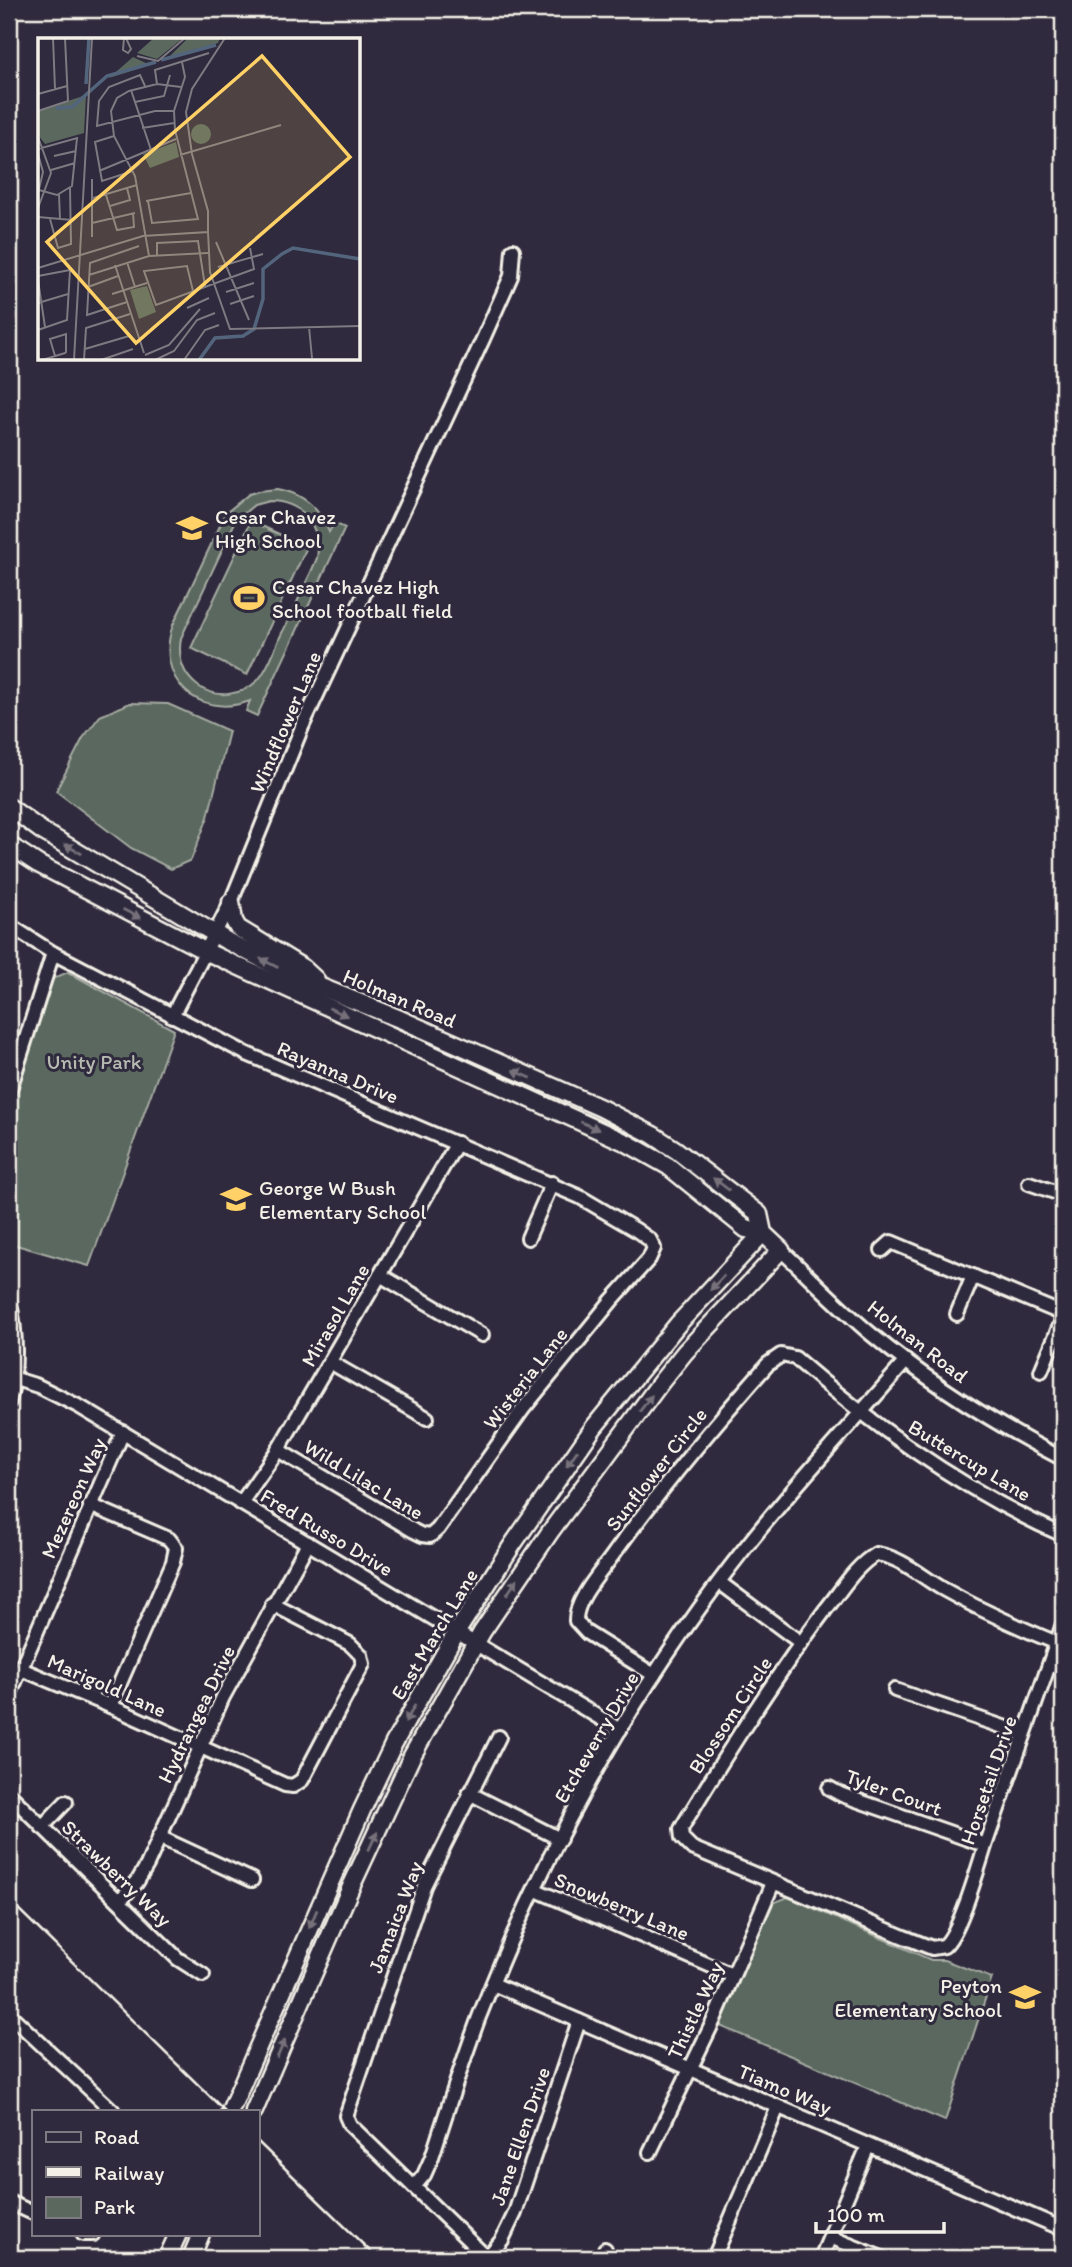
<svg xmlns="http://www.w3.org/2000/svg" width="1072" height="2267" viewBox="0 0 1072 2267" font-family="Itim,sans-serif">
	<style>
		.green { fill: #5a685e; stroke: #a7aca3; stroke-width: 2; fill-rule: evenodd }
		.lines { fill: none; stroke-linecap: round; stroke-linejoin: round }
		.minor-casing { stroke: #f4f1e8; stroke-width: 18 }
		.major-casing { stroke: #f4f1e8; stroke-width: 21 }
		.minor { stroke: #2f2a3d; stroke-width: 12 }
		.major { stroke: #2f2a3d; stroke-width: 16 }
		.rail { stroke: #f4f1e8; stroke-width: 2.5 }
		.oneway { fill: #747079 }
		.labels { text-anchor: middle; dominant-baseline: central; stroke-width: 6; stroke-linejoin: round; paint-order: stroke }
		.poi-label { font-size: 21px; fill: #f4f1e8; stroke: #2f2a3d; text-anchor: start }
		.street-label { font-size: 21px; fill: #f4f1e8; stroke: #2f2a3d }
		.park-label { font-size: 21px; fill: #b6bab1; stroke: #2f2a3d }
		.inset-river { fill: none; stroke: #53647d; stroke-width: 3.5 }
		.inset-road { fill: none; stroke: #7e7a81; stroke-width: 2 }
		.view { fill: #ffd166; fill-opacity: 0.15; stroke: #ffd166; stroke-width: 3.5 }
		.inset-edge { fill: none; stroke: #f4f1e8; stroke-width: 3.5 }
	</style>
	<rect width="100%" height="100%" fill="#2f2a3d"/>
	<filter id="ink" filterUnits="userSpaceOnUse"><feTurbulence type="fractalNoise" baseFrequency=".0143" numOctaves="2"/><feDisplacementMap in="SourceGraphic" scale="14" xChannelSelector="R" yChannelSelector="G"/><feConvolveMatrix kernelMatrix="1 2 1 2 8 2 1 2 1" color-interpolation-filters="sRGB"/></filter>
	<g filter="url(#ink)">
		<g class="green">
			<path d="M278,489C304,494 320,508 329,532L334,523L345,528L257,716L246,711L250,701C197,720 154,678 173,625L226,513L249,494L259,491ZM269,501C302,501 322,527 317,558C306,585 293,611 280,637C274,651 268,669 258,680C242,696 216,699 198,686C182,674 178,656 181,638L236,520L254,505Z"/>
			<polygon points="251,521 307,547 247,675 191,648"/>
			<polygon points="130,703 168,704 229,731 208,817 191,860 171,869 131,848 56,791 83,738 100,716"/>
			<polygon points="68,972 174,1030 89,1266 9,1243 9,1110 52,979"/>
			<polygon points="788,1897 931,1960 944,1960 992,1978 945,2121 720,2026 773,1903"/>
		</g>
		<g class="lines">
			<g class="minor-casing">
				<g id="minor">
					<polyline points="9,925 53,953 247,1054 580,1197 636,1230 650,1240 654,1248 649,1259 612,1300 523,1409 438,1529 430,1536 422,1535 414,1531 278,1450"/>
					<polyline points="172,1016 231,902 302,727 483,339 511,276 513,250"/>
					<polyline points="9,1092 53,953"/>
					<polyline points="1029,1183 1063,1195"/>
					<polyline points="528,1238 552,1183"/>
					<path d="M781,1250C811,1278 840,1308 871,1334C930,1383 995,1424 1063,1459"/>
					<polyline points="882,1250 891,1242 1063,1314"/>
					<polyline points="380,1275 482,1335"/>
					<path d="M9,1300C17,1331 17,1371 9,1402"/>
					<polyline points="957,1314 973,1276"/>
					<polyline points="330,1362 427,1418"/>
					<polyline points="1041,1371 1063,1318"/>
					<polyline points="9,1377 38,1386 80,1407 620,1730"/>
					<polyline points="241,1503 278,1450 457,1143"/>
					<polyline points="90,1505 169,1539 176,1548 173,1562 110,1706"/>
					<polyline points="719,1582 801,1643"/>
					<path d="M1057,1643C1018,1627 980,1610 943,1589C922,1577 901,1557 876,1554C855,1566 841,1591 826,1609C774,1678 729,1749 685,1822L681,1829L682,1838L692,1848L904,1937L932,1948L944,1946C961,1932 980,1860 988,1837C1013,1766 1039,1695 1063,1624"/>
					<polyline points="21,1669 110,1706 285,1785 293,1786 302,1780 363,1664 361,1655 350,1644 272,1604"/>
					<path d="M654,1675L587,1633L576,1621C575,1599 603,1570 615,1552C663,1486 714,1425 768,1364L781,1355L795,1358C876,1428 965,1492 1063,1535"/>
					<polyline points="895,1690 1024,1734"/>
					<polyline points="9,1696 123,1432"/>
					<polyline points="829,1788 842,1795 985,1845"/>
					<polyline points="469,1793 560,1839"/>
					<polyline points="9,1794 178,1959 203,1975"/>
					<polyline points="42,1827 66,1802"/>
					<polyline points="159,1837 252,1880"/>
					<polyline points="536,1890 732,1975"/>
					<polyline points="119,1901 137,1882 147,1865 223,1697 308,1543"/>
					<polyline points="493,1984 1063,2229"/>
					<polyline points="9,2014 113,2111"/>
					<polyline points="650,2152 713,2022 773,1883"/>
					<path d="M414,2187L424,2175L432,2157C447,2110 462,2063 479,2017C539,1863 620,1715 718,1583C776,1505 842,1435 906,1361"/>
					<polyline points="9,2202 33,2213"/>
					<polyline points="83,2234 93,2234"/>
					<polyline points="830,2237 882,2258"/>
					<polyline points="487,2258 350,2125 346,2116 424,1886 499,1737"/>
					<polyline points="487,2258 502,2240 515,2213 579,2021"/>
					<polyline points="603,2258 605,2249"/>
					<polyline points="714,2258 778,2107"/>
					<polyline points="821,2258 868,2146"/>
				</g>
			</g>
			<g class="major-casing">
				<g id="major">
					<polyline points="9,807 42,831 227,941 296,977 400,1019 601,1108 653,1135 676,1150 759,1214 763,1233 781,1250 685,1352 661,1382 550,1532 482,1632 412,1756 351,1887 254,2111"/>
					<polyline points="9,845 38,864 207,952 627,1143 668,1166 746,1229 763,1233"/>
					<polyline points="231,902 234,921 238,928 303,968 316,980"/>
					<polyline points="230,2111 362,1810 394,1743 456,1633 513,1544 594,1427 678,1324 763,1233"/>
					<polyline points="167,2258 178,2234"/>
					<polyline points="191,2258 201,2234"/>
				</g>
			</g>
			<use href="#minor" class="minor"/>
			<use href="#major" class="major"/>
			<g class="rail">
				<polyline points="9,1900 225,2111"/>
				<polyline points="257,2141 377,2258"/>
			</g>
		</g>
		<defs><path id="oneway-solid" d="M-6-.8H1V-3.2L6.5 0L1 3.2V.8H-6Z" transform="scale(1.75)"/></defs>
		<g class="oneway">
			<use href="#oneway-solid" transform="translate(73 849) rotate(-151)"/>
			<use href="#oneway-solid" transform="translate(132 914) rotate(27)"/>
			<use href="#oneway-solid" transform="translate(269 963) rotate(-153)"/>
			<use href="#oneway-solid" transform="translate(338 1012) rotate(24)"/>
			<use href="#oneway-solid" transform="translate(522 1074) rotate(-156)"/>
			<use href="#oneway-solid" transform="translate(590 1126) rotate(24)"/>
			<use href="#oneway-solid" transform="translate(721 1184) rotate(-143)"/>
			<use href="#oneway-solid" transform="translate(717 1283) rotate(133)"/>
			<use href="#oneway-solid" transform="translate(646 1403) rotate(-53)"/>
			<use href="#oneway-solid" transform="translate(572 1458) rotate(125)"/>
			<use href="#oneway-solid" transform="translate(512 1587) rotate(-56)"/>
			<use href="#oneway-solid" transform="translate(410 1714) rotate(119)"/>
			<use href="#oneway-solid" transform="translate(373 1841) rotate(-65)"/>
			<use href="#oneway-solid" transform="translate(313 1919) rotate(113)"/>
			<use href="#oneway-solid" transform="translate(281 2049) rotate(-66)"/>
		</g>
	</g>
	<defs>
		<g id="school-bare" transform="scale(2.415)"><path d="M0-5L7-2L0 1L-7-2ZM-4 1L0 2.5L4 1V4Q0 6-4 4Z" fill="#ffd166" stroke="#2f2a3d" stroke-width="2.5" paint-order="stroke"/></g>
		<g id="stadium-bare" transform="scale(2.415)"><path d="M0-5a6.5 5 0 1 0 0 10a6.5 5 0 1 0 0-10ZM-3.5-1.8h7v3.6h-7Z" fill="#ffd166" stroke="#2f2a3d" stroke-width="2.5" paint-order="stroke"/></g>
	</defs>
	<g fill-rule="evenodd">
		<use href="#school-bare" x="192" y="528"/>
		<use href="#stadium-bare" x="249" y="598"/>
		<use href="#school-bare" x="236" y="1199"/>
		<use href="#school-bare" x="1025" y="1997"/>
	</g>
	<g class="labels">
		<g class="poi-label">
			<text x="215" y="516">Cesar Chavez<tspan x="215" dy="24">High School</tspan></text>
			<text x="272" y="586">Cesar Chavez High<tspan x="272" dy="24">School football field</tspan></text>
			<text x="259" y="1187">George W Bush<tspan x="259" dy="24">Elementary School</tspan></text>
			<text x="1002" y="1985" text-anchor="end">Peyton<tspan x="1002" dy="24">Elementary School</tspan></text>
		</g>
		<g class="street-label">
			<text transform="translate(285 722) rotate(-67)">Windflower Lane</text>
			<text transform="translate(400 998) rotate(23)">Holman Road</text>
			<text transform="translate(338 1072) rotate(23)">Rayanna Drive</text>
			<text transform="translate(335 1315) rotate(-60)">Mirasol Lane</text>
			<text transform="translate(918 1341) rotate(38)">Holman Road</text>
			<text transform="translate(525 1378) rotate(-52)">Wisteria Lane</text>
			<text transform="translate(970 1460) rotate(31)">Buttercup Lane</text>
			<text transform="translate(656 1469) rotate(-52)">Sunflower Circle</text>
			<text transform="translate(364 1479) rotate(31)">Wild Lilac Lane</text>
			<text transform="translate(73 1498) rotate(-66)">Mezereon Way</text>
			<text transform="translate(327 1532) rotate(31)">Fred Russo Drive</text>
			<text transform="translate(434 1634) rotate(-59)">East March Lane</text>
			<text transform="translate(107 1685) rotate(24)">Marigold Lane</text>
			<text transform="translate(196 1714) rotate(-64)">Hydrangea Drive</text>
			<text transform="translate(730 1715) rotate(-57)">Blossom Circle</text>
			<text transform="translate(596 1737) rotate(-60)">Etcheverry Drive</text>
			<text transform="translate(988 1780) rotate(-71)">Horsetail Drive</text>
			<text transform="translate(894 1792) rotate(20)">Tyler Court</text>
			<text transform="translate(117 1873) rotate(44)">Strawberry Way</text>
			<text transform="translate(622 1906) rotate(23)">Snowberry Lane</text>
			<text transform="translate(395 1917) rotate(-69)">Jamaica Way</text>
			<text transform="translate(695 2010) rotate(-65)">Thistle Way</text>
			<text transform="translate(785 2089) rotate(23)">Tiamo Way</text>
			<text transform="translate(520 2136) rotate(-71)">Jane Ellen Drive</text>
		</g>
		<g class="park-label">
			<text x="94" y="1061">Unity Park</text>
		</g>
	</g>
	<g transform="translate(38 38)">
		<rect width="322" height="322" fill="#2f2a3d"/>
		<path d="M116,0H145L119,21L99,15ZM150,0H182L180,5L128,22ZM95,19L112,27L71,40ZM48,57L46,95L7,106L0,97V73ZM153 96a10 10 0 1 1 20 0a10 10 0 1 1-20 0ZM138,104L141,119L112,130L105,116ZM109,248L118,274L101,281L92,252Z" fill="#5a685e"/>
		<path class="inset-river" d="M123,22L178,7M48,46L51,0M18,70L34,69L69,38L118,24M161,322L177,300L205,298L216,291L225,261V231L244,216L255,210L322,221"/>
		<path class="inset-road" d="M15,0L17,51M86,0L85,12L90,15L93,11L88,0M99,18L120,23L147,0M119,46L117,32L171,15M107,48L102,37L71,49L61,63L59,88L117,73H136M93,52L113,112M0,56L29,48M97,64L126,58L132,37M0,73L30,63L27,0M104,90L136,85M76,98L57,104L64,143L92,134L102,125M0,99L13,135L0,170M0,111L39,100L34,148L19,157L1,152M0,116L5,134L0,155M142,117L243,87M16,118L38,113M13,132L37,125M61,133L138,101M54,141V199M21,156L22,182M68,157L79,192L96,189L95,175M55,160L99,147M108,163L153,155M110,163L114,185L160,181L137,92L136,73L147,39L144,24M72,168L92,162L89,150M0,179L34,182M12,181L20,210L33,206L32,150M54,185L97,175M170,194L172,234L192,291L322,288M178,204L211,282M119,217V205L160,203L167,248M111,218L97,138L76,98L73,73L79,60L91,53L119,46L143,49M89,224L97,249M77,227L106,315M180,229L225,216M0,230L105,198L170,194V173L154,116L148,74L154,51L187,0M51,237L111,218L170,215M0,238L32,232L29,282L0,292M0,242L7,289M50,249L80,238M155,253L149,228L106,233L118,267L216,231L212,210M188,254L216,245M74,256L109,245M89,264L49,277L52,225L101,208M0,265L30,256M192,266L216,258M149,270L171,260M271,289L274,320M47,311L91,298M107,317L131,307L162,271M4,322L27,315L28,314V296L12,301L17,318M36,322L54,0M46,322L48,290L92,276M63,322L95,311M117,322L136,313L159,282L177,275M146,322L167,292L181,287"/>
		<path class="view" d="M224,18L312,119L98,305L9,204Z"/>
		<rect width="322" height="322" class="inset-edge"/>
	</g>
	<rect width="1072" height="2267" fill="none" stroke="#2f2a3d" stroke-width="35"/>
	<rect x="18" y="18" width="1037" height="2232" fill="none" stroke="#f4f1e8" stroke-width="2.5" filter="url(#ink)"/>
	<rect x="32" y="2110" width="228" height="126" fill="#2f2a3d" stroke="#7e7a81" stroke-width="2"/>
	<rect x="46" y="2132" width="35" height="10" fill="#2f2a3d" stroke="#7e7a81" stroke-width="2"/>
	<text x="94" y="2144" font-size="21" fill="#f4f1e8">Road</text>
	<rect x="46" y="2167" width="35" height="10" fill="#f4f1e8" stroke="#7e7a81" stroke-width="2"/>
	<text x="94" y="2180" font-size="21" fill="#f4f1e8">Railway</text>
	<rect x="46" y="2197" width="35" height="21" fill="#5a685e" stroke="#7e7a81" stroke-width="2"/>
	<text x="94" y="2214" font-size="21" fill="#f4f1e8">Park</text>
	<path d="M816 2222v10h128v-10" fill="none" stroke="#f4f1e8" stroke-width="3.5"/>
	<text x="827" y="2222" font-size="21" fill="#f4f1e8" stroke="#2f2a3d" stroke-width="5" paint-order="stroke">100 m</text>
</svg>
